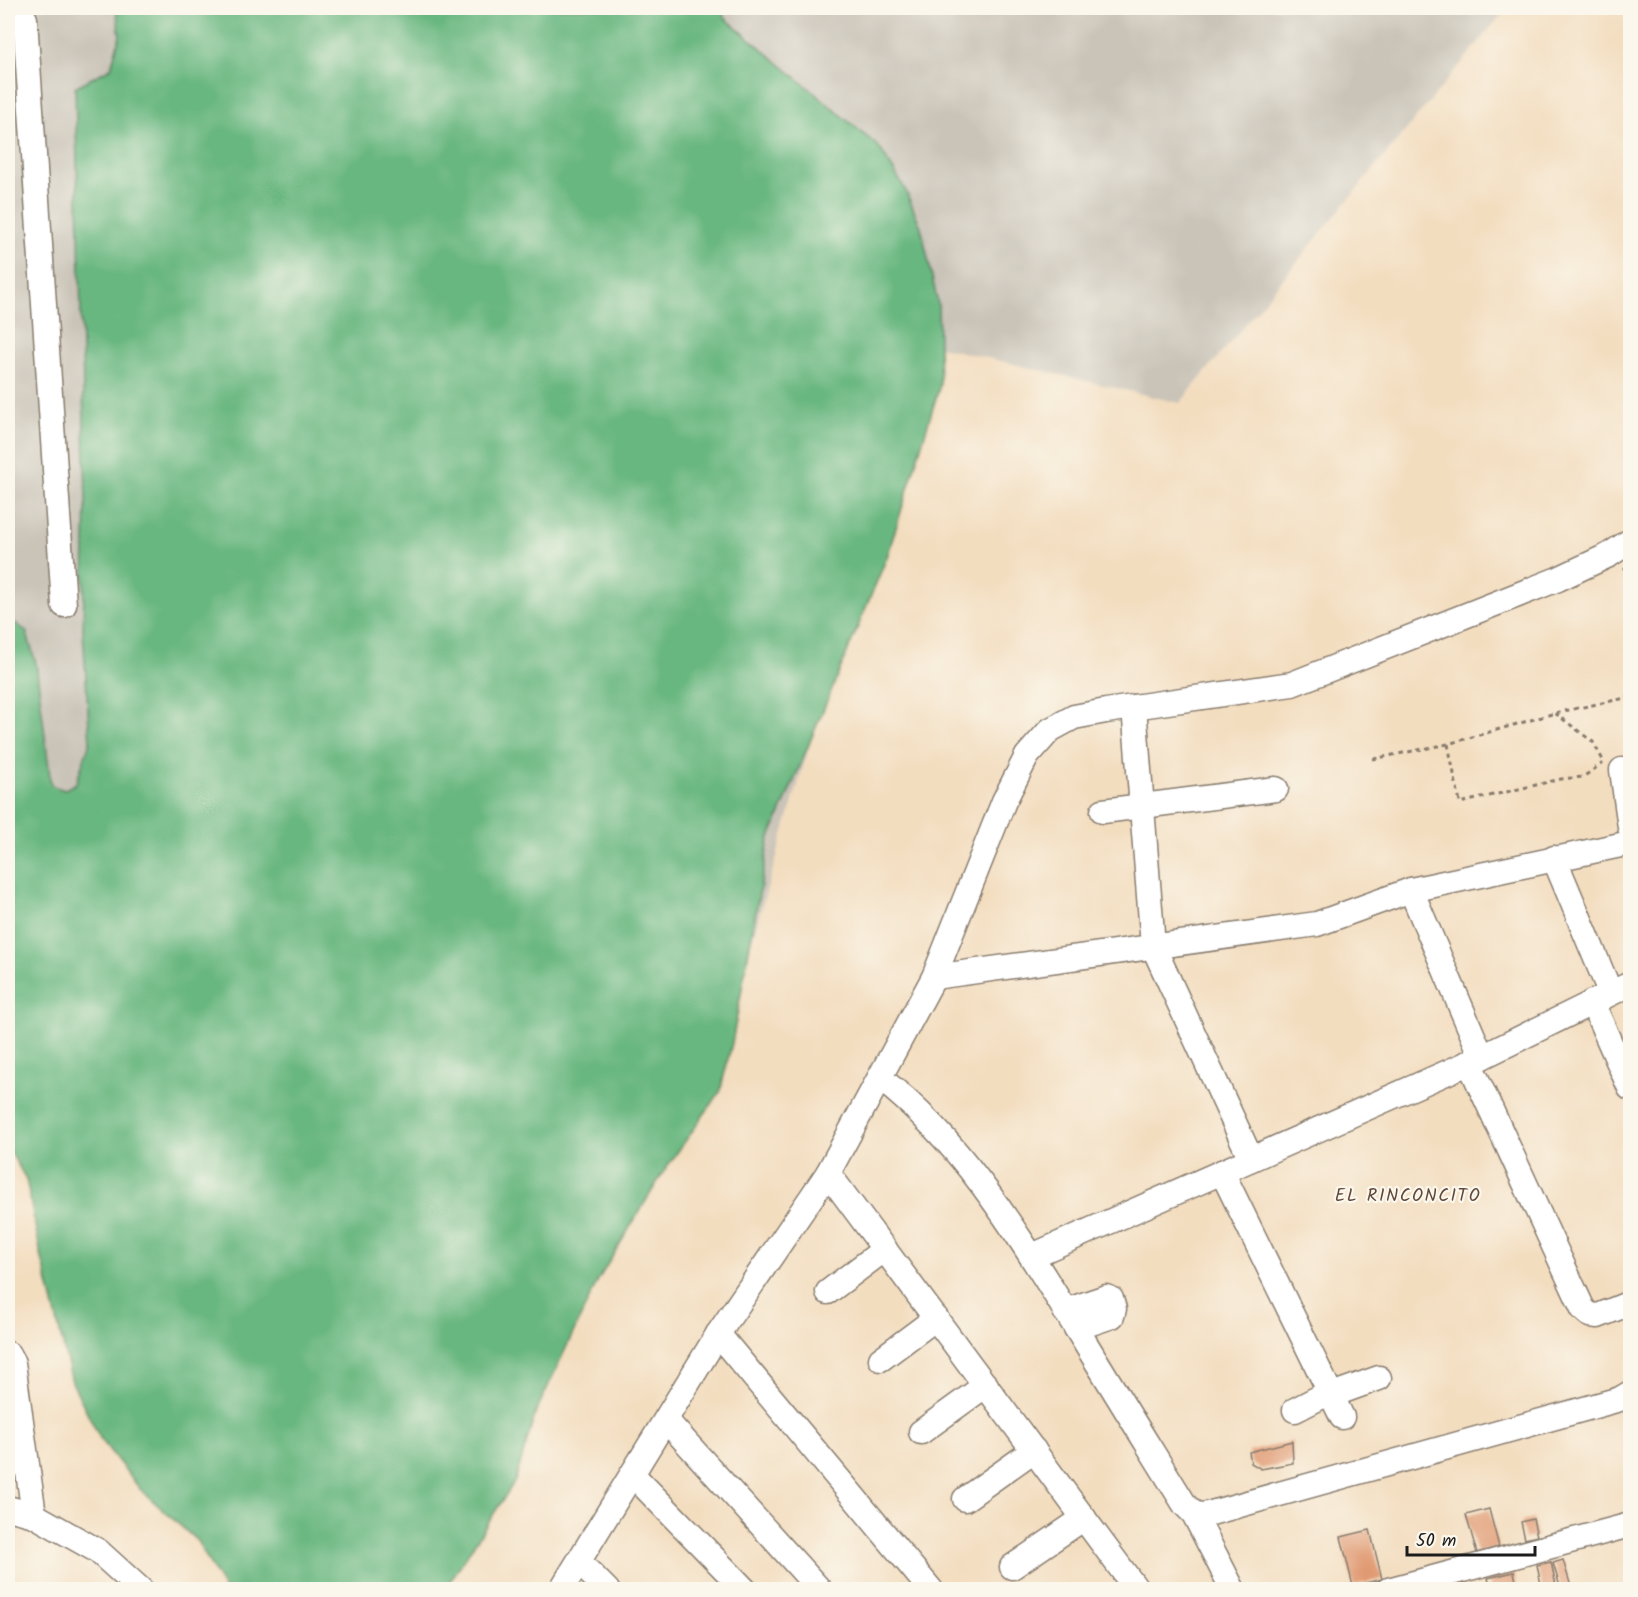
<svg xmlns="http://www.w3.org/2000/svg" width="1638" height="1597" viewBox="0 0 1638 1597" font-family="Kalam,sans-serif">
	<style>
		.industrial { fill: #c9c3b8 }
		.forest { fill: #69b780; stroke: #426a4e; stroke-width: 1.5 }
		.building { fill: #e09a72 }
		.lines { fill: none; stroke-linecap: round; stroke-linejoin: round }
		.minor-casing { stroke: #887c6e; stroke-width: 27 }
		.path { stroke: #887c6e; stroke-width: 3; stroke-dasharray: 4.5 4.5; stroke-linecap: butt }
		.minor { stroke: #fff; stroke-width: 24 }
		.labels { text-anchor: middle; dominant-baseline: central; stroke-width: 4.5; stroke-linejoin: round; paint-order: stroke }
		.neighbourhood-label { font-size: 18px; letter-spacing: 1.5px; fill: #61483a; stroke: #fbf7ec }
	</style>
	<rect width="100%" height="100%" fill="#fbf7ec"/>
	<filter id="ink" filterUnits="userSpaceOnUse"><feTurbulence type="fractalNoise" baseFrequency=".0167" numOctaves="2"/><feDisplacementMap in="SourceGraphic" scale="12" xChannelSelector="R" yChannelSelector="G"/><feConvolveMatrix kernelMatrix="1 2 1 2 8 2 1 2 1" color-interpolation-filters="sRGB"/></filter>
	<filter id="wash" filterUnits="userSpaceOnUse"><feTurbulence type="fractalNoise" baseFrequency=".008" numOctaves="4" result="noise"/><feDisplacementMap in="SourceGraphic" scale="24" xChannelSelector="R" yChannelSelector="G"/><feGaussianBlur stdDeviation="1.35" result="paint"/><feColorMatrix in="noise" values="0 0 0 0 0 0 0 0 0 0 0 0 0 0 0 0 0 1.4 0 .05"/><feComposite in="paint" operator="in"/></filter>
	<g filter="url(#wash)">
		<rect width="100%" height="100%" fill="#f3ddbf"/>
		<polygon class="industrial" points="8,8 1507,8 1180,403 928,344 699,1119 8,1119"/>
		<polygon class="forest" points="116,8 722,8 724,17 879,147 904,187 921,227 938,304 940,385 887,557 769,840 732,1043 720,1092 664,1171 598,1280 536,1412 515,1481 445,1589 224,1589 197,1541 140,1489 100,1438 72,1382 40,1250 26,1179 8,1148 8,618 26,631 36,663 51,785 64,790 76,783 90,742 83,631 86,500 75,87 111,68 120,35"/>
		<g id="blocks">
			<g class="building">
				<polygon points="1292,1441 1293,1463 1261,1469 1251,1463 1249,1452"/>
				<polygon points="1489,1509 1499,1547 1477,1553 1466,1515"/>
				<polygon points="1533,1519 1537,1536 1525,1539 1521,1522"/>
				<polygon points="1370,1530 1382,1579 1353,1586 1341,1537"/>
				<polygon points="1563,1560 1572,1590 1561,1590 1553,1563"/>
				<polygon points="1551,1562 1557,1590 1542,1590 1537,1565"/>
				<polygon points="1514,1572 1518,1590 1491,1590 1488,1578"/>
				<polygon points="1463,1581 1466,1590 1448,1590 1447,1585"/>
			</g>
		</g>
	</g>
	<g filter="url(#ink)">
		<use href="#blocks" fill-opacity="0" stroke="#887c6e" stroke-width="1.5"/>
		<g class="lines">
			<g class="minor-casing">
				<g id="minor">
					<polyline points="19,8 25,19 64,605"/>
					<polyline points="1134,707 1153,946 1251,1159"/>
					<polyline points="1622,770 1630,827"/>
					<polyline points="1103,811 1276,789"/>
					<polyline points="1554,858 1610,992"/>
					<polyline points="1411,890 1482,1057"/>
					<polyline points="934,977 1317,924 1411,890 1630,843"/>
					<polyline points="1592,1002 1630,1088"/>
					<polyline points="1469,1062 1583,1309 1590,1315 1598,1316 1630,1303"/>
					<path d="M881,1079C964,1143 1020,1238 1075,1326C1111,1386 1148,1445 1185,1505L1194,1514L1233,1590"/>
					<polyline points="1222,1172 1342,1417"/>
					<polyline points="828,1173 1137,1590"/>
					<polyline points="1032,1256 1482,1057 1630,984"/>
					<polyline points="828,1292 885,1249"/>
					<polyline points="1065,1311 1106,1297 1111,1299 1114,1309 1112,1316 1076,1328"/>
					<polyline points="718,1334 931,1590"/>
					<polyline points="8,1354 13,1363 34,1515"/>
					<polyline points="881,1359 936,1318"/>
					<polyline points="1332,1395 1379,1378"/>
					<polyline points="1295,1410 1330,1392"/>
					<polyline points="666,1420 820,1590"/>
					<polyline points="921,1432 986,1385"/>
					<polyline points="633,1475 745,1590"/>
					<polyline points="965,1499 1034,1450"/>
					<polyline points="8,1508 34,1515 98,1551 141,1590"/>
					<polyline points="1194,1514 1204,1515 1620,1399 1630,1393"/>
					<polyline points="580,1563 607,1590"/>
					<polyline points="1012,1567 1084,1518"/>
					<polyline points="561,1590 718,1334 828,1173 934,977 1004,801 1027,756 1050,730 1074,717 1106,711 1292,684 1558,579 1609,555 1630,541"/>
					<polyline points="1388,1590 1630,1525"/>
				</g>
			</g>
			<g class="path">
				<polyline points="1624,568 1630,573"/>
				<polyline points="1555,713 1593,742 1604,762"/>
				<polyline points="1448,744 1460,803 1561,779 1583,777 1603,763"/>
				<polyline points="1373,759 1448,744 1555,713 1630,697"/>
			</g>
			<use href="#minor" class="minor"/>
		</g>
	</g>
	<g class="labels">
		<g class="neighbourhood-label">
			<text x="1408" y="1196">EL RINCONCITO</text>
		</g>
	</g>
	<rect width="1638" height="1597" fill="none" stroke="#fbf7ec" stroke-width="30"/>
	<path d="M1407 1546v9h128v-9" fill="none" stroke="#1c1c1c" stroke-width="3"/>
	<text x="1416" y="1546" font-size="18" fill="#1c1c1c" stroke="#fbf7ec" stroke-width="4.5" paint-order="stroke">50 m</text>
</svg>
